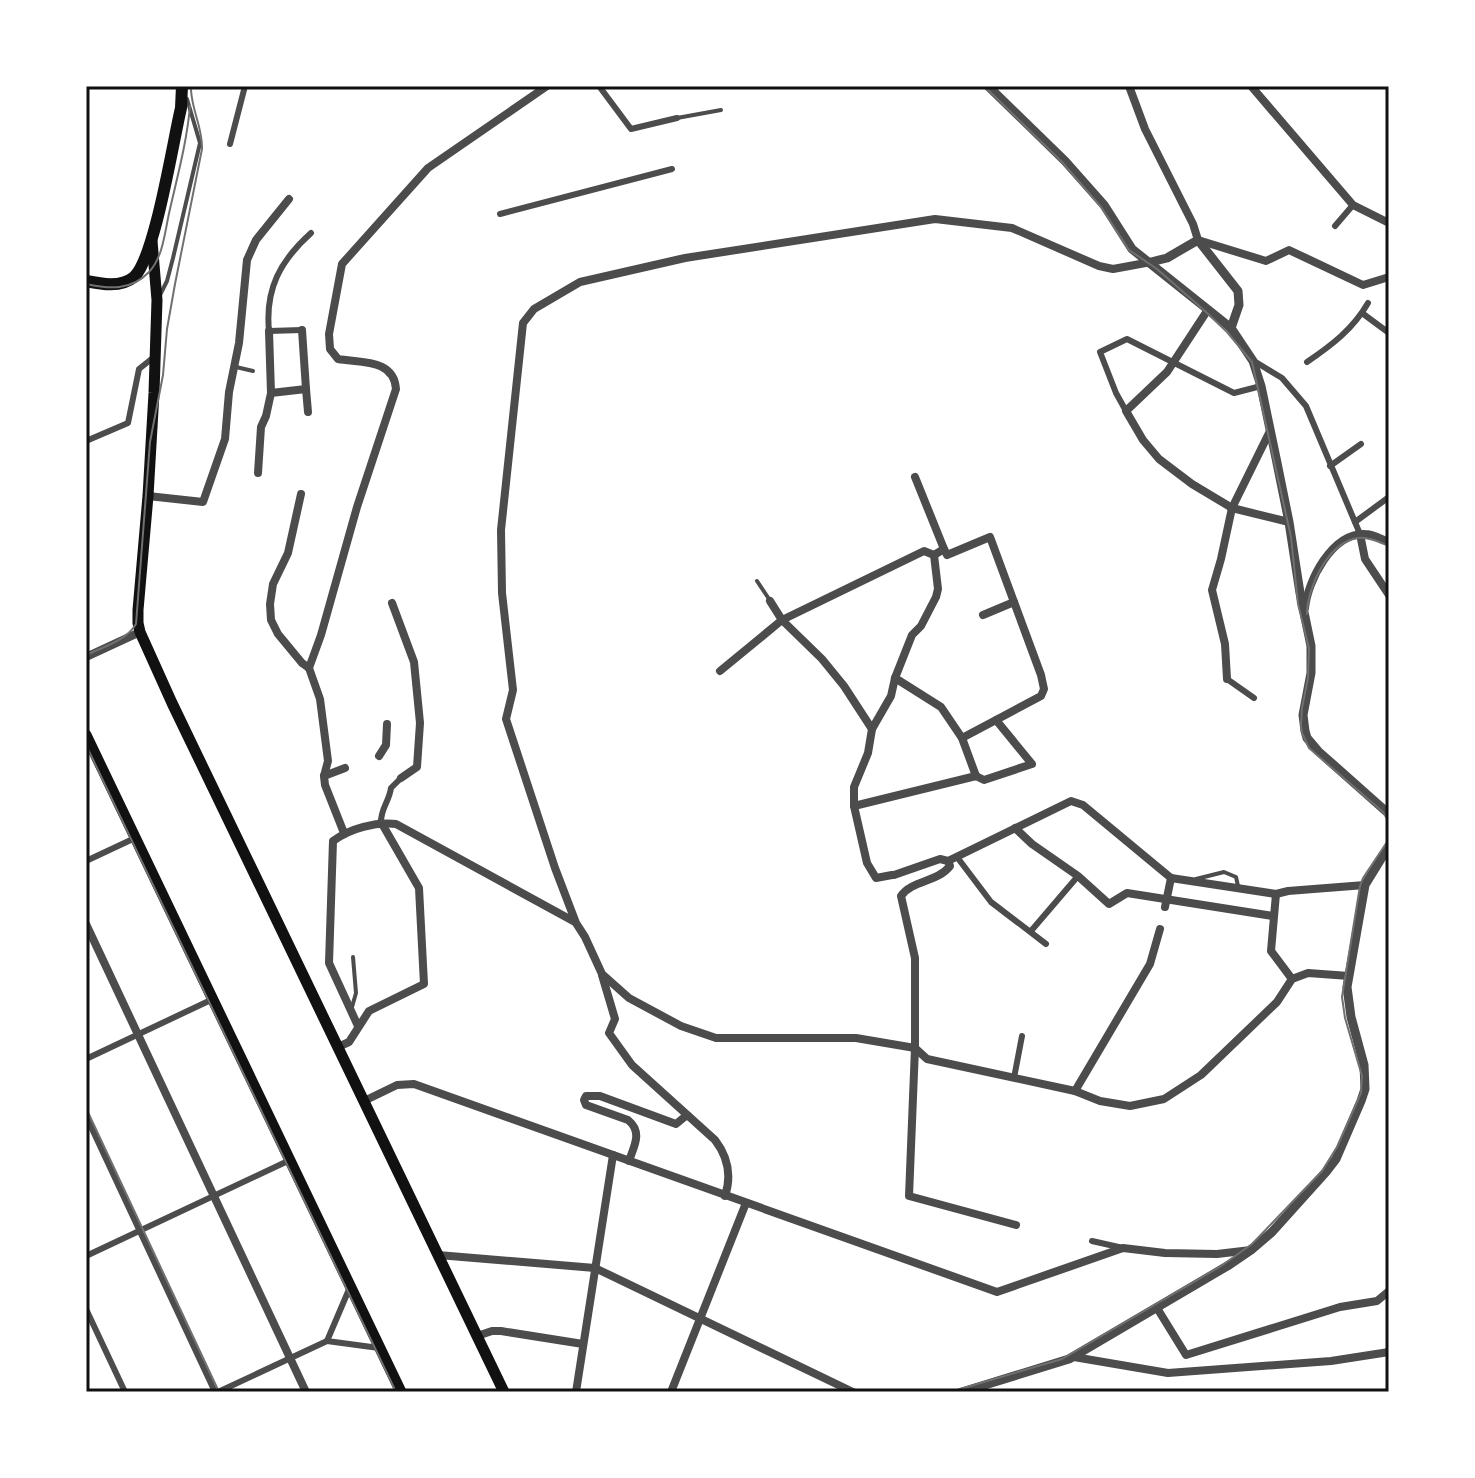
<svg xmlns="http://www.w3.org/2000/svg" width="1475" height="1478" viewBox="0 0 1475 1478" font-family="Karla,sans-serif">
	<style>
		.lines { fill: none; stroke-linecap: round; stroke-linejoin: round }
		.service { stroke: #4c4c4c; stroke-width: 4 }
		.pedestrian { stroke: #4c4c4c; stroke-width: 6 }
		.minor { stroke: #4c4c4c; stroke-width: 8 }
		.tertiary { stroke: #4c4c4c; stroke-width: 9 }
		.secondary { stroke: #111; stroke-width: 11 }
		.primary { stroke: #111; stroke-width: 12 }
		.tram { stroke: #707070; stroke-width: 2 }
		.neatline { fill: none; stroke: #111; stroke-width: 3 }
	</style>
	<rect width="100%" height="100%" fill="#fff"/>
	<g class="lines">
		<g class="service">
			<polyline points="677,118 721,110"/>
			<polyline points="160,295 167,281 173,258 200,143 187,99"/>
			<polyline points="236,367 253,371"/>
			<polyline points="757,581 769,599"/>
			<polyline points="1196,879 1224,872 1236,877 1238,886"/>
			<polyline points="352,1007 356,993 353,957"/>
		</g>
		<g class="pedestrian">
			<polyline points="599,86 631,129 677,118"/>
			<polyline points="230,144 245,86"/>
			<polyline points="500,214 672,169"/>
			<polyline points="1335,226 1353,205"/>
			<polyline points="1362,313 1389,333"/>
			<path d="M302,330L269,331C265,289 280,261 311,233"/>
			<polyline points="1254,361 1282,378 1306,406 1360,534"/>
			<path d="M1307,362C1332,345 1353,329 1368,303"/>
			<polyline points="1126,411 1116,393 1100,352 1127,339 1234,393 1261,386"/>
			<polyline points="86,441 128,423 139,369 154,357"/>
			<polyline points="1330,466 1361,444"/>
			<polyline points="1355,522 1389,497"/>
			<polyline points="1227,679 1254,698"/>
			<path d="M381,822C381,808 389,802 391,788L401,778"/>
			<polyline points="957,857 991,902 1046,944"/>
			<polyline points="86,861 135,838"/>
			<polyline points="1031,931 1078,876"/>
			<polyline points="86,1059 213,999"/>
			<polyline points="1014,1078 1022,1036"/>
			<polyline points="86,1116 215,1392"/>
			<polyline points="1092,1241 1123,1248"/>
			<polyline points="86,1256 290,1160"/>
			<polyline points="350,1287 327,1341 379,1348"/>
			<polyline points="86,1309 125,1392"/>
			<polyline points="218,1392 327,1341"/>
		</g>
		<g class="minor">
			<polyline points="1129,86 1145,129 1193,224 1198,240 1266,261 1289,250 1363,285 1389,277"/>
			<polyline points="1251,86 1353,205 1389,223"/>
			<polyline points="1207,311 1167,372 1126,411 1143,440 1159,459 1192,484 1232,508 1289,522"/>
			<polyline points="306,389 308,412"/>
			<polyline points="271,393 306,389 302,330"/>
			<polyline points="258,473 261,427 266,416 271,393 269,331"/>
			<polyline points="915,477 944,549"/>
			<polyline points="301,494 288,553 273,584 270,604 271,620 278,634 302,663 309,668 320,699 328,761 324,776 325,785 344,833"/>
			<polyline points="148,496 203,502 225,439 229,392 239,343 247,260 256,240 289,199"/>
			<polyline points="1360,534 1365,559 1389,595"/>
			<polyline points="770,601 782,620 822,659 844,686 872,729"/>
			<polyline points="392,603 414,662 420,723 417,767 401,778"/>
			<path d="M1305,608C1308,580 1332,533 1365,534C1373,534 1381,539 1389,542"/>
			<polyline points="983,615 1014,602"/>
			<polyline points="86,657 140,632"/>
			<path d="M309,668L321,635L357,507L396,389C394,359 362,363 338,359L330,349L329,334L342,264L428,168L547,86"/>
			<polyline points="720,671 782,620 924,551 934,555"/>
			<polyline points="895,678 941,707 962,738 976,776"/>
			<polyline points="1227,679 1225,644 1212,590 1221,559 1232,508 1270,431"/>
			<polyline points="962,738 996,720"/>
			<polyline points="379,756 386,745 387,724"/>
			<polyline points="324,776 345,768"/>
			<polyline points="854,806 976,776 984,780 1032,764 996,720 1041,696 1044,689 1041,675 990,537 947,555 944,549 934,555"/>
			<polyline points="1015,828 1032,844 1078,876 1109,904 1127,893 1273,916"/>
			<path d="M948,861L950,866C938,882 912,880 901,896L915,958V1048L909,1196L1016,1225"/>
			<polyline points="892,875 876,878 867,863 854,806 854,787 868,753 872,729 891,696 895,678 912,635 921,626 936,597 938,589 934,555"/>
			<polyline points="894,875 940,859 948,861 1071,801 1083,805 1171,878"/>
			<polyline points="1171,878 1276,894 1271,951 1292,979"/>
			<polyline points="1276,894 1288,891 1365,885"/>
			<polyline points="1165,907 1171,878"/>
			<polyline points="86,924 306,1392"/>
			<path d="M602,975L615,1019L609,1033L632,1065L715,1140C728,1157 732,1175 725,1196"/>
			<path d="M358,1026L329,963L333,841C351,828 375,822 396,824L575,922"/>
			<polyline points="338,1047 349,1042 369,1011 424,984 419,888 381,822"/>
			<polyline points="915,1048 856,1038 716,1038 681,1026 629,998 602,974 585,937 576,923 555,868 506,719 513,690 502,593 501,530 523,323 534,309 580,282 685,258 935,219 1012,228 1099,266 1113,269 1151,262"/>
			<polyline points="915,1048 927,1059 1075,1091 1100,1101 1130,1106 1164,1099 1201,1075 1277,1002 1292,979 1308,973 1349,976"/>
			<polyline points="1075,1091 1150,964 1160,929"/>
			<polyline points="364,1101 397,1085 414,1084 997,1292 1123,1248 1165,1253 1217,1254 1251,1250"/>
			<path d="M629,1161C634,1146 643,1132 628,1120L586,1105L584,1100L586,1096H600L676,1124L687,1115"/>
			<polyline points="438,1255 595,1268 853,1392"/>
			<polyline points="1157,1308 1186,1355 1340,1307 1377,1301 1389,1291"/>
			<polyline points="477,1336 492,1331 501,1331 583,1344"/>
			<polyline points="1074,1357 1168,1373 1331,1361 1389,1352"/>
			<polyline points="576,1392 613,1155"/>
			<polyline points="671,1392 746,1203"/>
		</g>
		<g class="tertiary">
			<polyline points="988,86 1065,161 1104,205 1132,249 1231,328 1253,361 1261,386 1276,458 1289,522 1300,593 1311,646 1311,673 1303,715 1305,731 1307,738 1318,751 1389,814"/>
			<polyline points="1151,262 1167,258 1198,240 1238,291 1239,305 1231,328"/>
			<polyline points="962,1392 1069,1359 1229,1265 1251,1250 1272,1232 1326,1172 1336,1159 1361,1101 1365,1089 1364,1065 1351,1017 1347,987 1365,885 1389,846"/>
		</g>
		<g class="secondary">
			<polyline points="152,241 157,300 154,393 148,496 138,610 138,623 140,632 172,703 504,1392"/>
			<polyline points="86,735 401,1392"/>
		</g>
		<path class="primary" d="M86,281C101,284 121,288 134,277C155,258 173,141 181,108L182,86"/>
		<g class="tram">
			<polyline points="984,86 1062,162 1101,207 1129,250 1157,269 1206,312 1227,332 1252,362 1291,537 1298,604 1309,648 1308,678 1302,708 1301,724 1302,733 1309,748 1383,812 1389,822"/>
			<path d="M86,284C109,289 131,291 149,272C164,256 165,229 170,209C178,174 187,141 190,106"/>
			<path d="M1307,614C1307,588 1328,542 1358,538C1369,537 1379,542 1389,546"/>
			<path d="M86,655C103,647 126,641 136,624L150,442L163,375L167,329L175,284L202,149C203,129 192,111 191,90"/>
			<polyline points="86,745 396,1392"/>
			<polyline points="86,1108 219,1392"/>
			<polyline points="950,1392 1062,1359 1221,1266 1252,1244 1322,1171 1337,1147 1361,1093 1362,1076 1345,1018 1342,997 1360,886 1363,878 1389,839"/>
		</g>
	</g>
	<rect width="1475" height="1478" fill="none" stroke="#ffffff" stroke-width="176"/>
	<rect x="88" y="88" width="1299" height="1302" class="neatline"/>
</svg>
